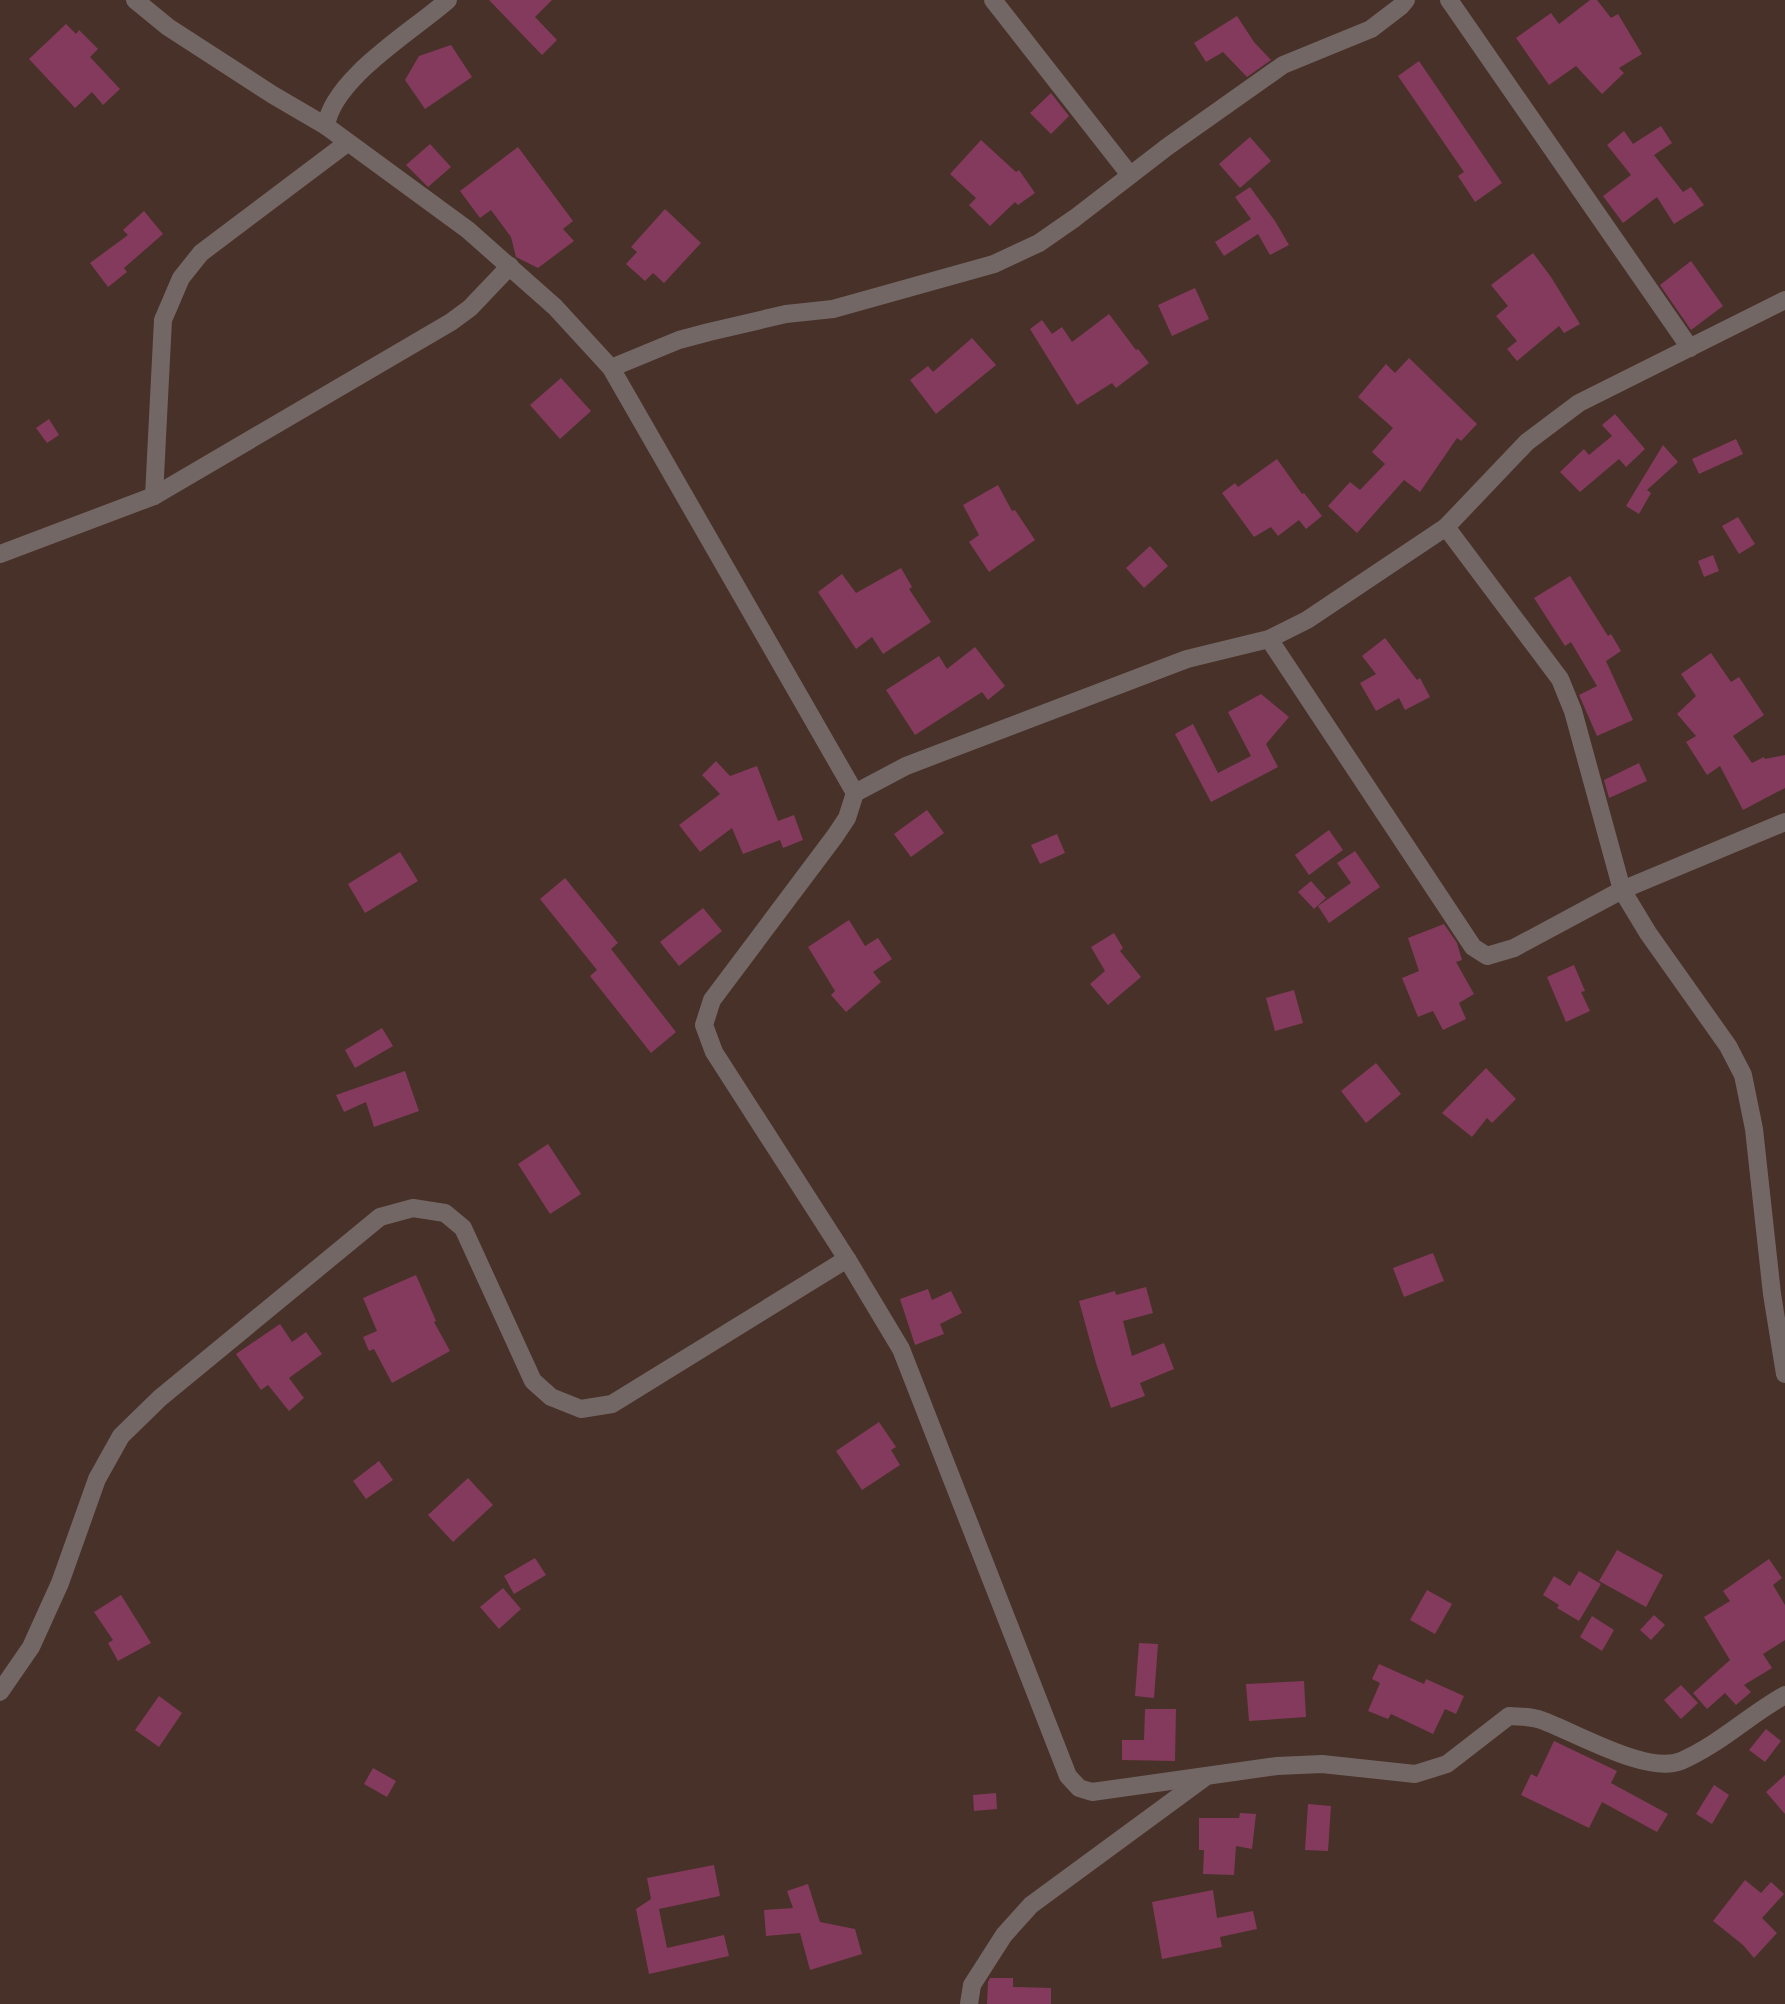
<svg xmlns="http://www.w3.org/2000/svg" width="1785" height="2004" viewBox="0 0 1785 2004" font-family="Raleway,sans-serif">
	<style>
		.building { fill: #843a5c }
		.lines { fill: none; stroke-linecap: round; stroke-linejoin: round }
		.minor { stroke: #736765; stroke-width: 18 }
	</style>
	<rect width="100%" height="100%" fill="#483129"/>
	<g class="building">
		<polygon points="489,0 552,0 535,17 557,40 542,55"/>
		<polygon points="1590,0 1597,0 1611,18 1618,14 1642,54 1619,68 1624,73 1602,94 1576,66 1549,85 1516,38 1551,13 1559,24"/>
		<polygon points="1237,16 1254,42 1271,60 1247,77 1223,52 1206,62 1194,43"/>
		<polygon points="66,24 76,34 79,30 98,49 90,57 120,89 103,105 92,92 75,108 29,59"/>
		<polygon points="451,45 472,77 425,109 405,80 419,56"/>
		<polygon points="1419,61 1502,183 1475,202 1458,176 1464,172 1398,76"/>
		<polygon points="1051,93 1069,116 1051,134 1030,113"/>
		<polygon points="1661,126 1672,143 1654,155 1683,192 1691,187 1704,205 1674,224 1657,197 1623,223 1603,196 1631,175 1607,145 1624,131 1633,144"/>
		<polygon points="1250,137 1271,161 1240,188 1219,164"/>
		<polygon points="981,140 1016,172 1019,170 1035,193 1018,205 1015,202 990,226 969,205 976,198 950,174"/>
		<polygon points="430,144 451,167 428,187 406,165"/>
		<polygon points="518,147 573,221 563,229 574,241 538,268 516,257 511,237 491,210 480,218 460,191"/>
		<polygon points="1250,187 1275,221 1289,245 1270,255 1258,234 1224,256 1215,242 1251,219 1235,197"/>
		<polygon points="665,209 701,243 664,283 653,273 645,281 626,264 637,252 631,247"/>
		<polygon points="144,211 163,234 124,268 127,272 108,287 90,263 128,235 123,230"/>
		<polygon points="1533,253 1551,277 1580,324 1564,333 1559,326 1517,361 1507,349 1517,341 1496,316 1508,306 1491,285"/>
		<polygon points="1691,261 1723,306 1691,330 1660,285"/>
		<polygon points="1195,288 1209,319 1172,336 1158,305"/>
		<polygon points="1109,314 1136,350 1138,349 1149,363 1116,388 1112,383 1077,405 1030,329 1042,320 1052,334 1062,327 1072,342"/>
		<polygon points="972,338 996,365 936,414 910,380 928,366 933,372"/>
		<polygon points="1409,358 1477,424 1461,441 1457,438 1420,492 1404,480 1357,533 1328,506 1350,482 1360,490 1385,464 1372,452 1393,428 1358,397 1386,364 1395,373"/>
		<polygon points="561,378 591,411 560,439 530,405"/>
		<polygon points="1615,414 1645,449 1626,467 1619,459 1580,492 1560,472 1584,449 1589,455 1612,436 1602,425"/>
		<polygon points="49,419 59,435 47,443 36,428"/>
		<polygon points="1736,439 1743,454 1699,474 1692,459"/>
		<polygon points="1663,445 1678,462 1647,490 1651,493 1639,514 1626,506"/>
		<polygon points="1277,459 1302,494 1304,493 1322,516 1306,529 1299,520 1278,536 1271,527 1254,537 1222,493 1235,483 1238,487"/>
		<polygon points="998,485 1012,511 1015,510 1035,540 989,572 969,542 979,535 963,505"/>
		<polygon points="1738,517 1755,544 1739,554 1722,526"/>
		<polygon points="1150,546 1168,566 1144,588 1126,568"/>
		<polygon points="1713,555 1719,571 1704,577 1698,561"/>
		<polygon points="901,568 912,587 909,589 931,622 883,654 872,637 856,649 818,592 842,574 856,593"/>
		<polygon points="1570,576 1608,636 1611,634 1621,651 1606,661 1633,720 1597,736 1579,695 1597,686 1571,642 1565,646 1534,598"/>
		<polygon points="1385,638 1417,680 1420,678 1430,697 1405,710 1399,698 1376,711 1360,683 1376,674 1362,656"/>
		<polygon points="975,647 1005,686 988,700 982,692 915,735 886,690 939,656 947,669"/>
		<polygon points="1711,653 1731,682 1739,677 1764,715 1733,736 1752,763 1764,757 1765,759 1785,755 1785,788 1743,810 1720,766 1707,775 1686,742 1696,736 1677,714 1696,696 1681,674"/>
		<polygon points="1261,694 1289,717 1266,744 1278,767 1211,802 1175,734 1193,724 1218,773 1251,756 1228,712"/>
		<polygon points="716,761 730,776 757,766 778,821 794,815 803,840 783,848 780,840 743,854 732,828 700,852 679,825 720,794 702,775"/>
		<polygon points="1639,763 1647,781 1609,798 1604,780"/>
		<polygon points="927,810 944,833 911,857 894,834"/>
		<polygon points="1329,830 1343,850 1309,875 1295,855"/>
		<polygon points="1057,834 1065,853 1040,864 1031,845"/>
		<polygon points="1355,851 1380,887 1329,923 1318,906 1351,883 1337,863"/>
		<polygon points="400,852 418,881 365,913 348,884"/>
		<polygon points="565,878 618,943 611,949 676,1032 651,1053 590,976 597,970 540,899"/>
		<polygon points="1311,881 1326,898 1314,909 1298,892"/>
		<polygon points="703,908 722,931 679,966 660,942"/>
		<polygon points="849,920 865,946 878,938 892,959 873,972 881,982 846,1012 831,995 835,991 808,947"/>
		<polygon points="1444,924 1457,943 1462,960 1456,962 1474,994 1459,1003 1466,1019 1443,1030 1433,1011 1418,1017 1402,978 1419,971 1408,938"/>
		<polygon points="1114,933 1123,948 1120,951 1141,977 1108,1005 1090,984 1105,971 1091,947"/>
		<polygon points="1574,965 1585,991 1581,992 1590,1011 1566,1022 1547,977"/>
		<polygon points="1294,990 1303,1023 1275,1031 1266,998"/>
		<polygon points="382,1028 393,1046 355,1068 345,1050"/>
		<polygon points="1376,1063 1401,1094 1366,1123 1341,1091"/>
		<polygon points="1486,1068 1516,1099 1492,1123 1487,1118 1472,1137 1442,1113"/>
		<polygon points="405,1071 419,1111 374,1127 366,1102 344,1112 336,1095"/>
		<polygon points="548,1144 581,1194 550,1214 518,1164"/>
		<polygon points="1433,1253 1444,1281 1404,1297 1393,1268"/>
		<polygon points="416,1275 436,1321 434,1322 450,1351 392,1383 374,1349 369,1351 363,1337 377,1331 363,1298"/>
		<polygon points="1146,1287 1153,1313 1123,1321 1132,1356 1164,1343 1174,1369 1140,1383 1145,1396 1111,1408 1096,1363 1079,1301 1115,1291 1116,1295"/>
		<polygon points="928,1289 932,1300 951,1291 962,1313 940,1324 944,1334 915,1345 900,1299"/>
		<polygon points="280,1324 292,1342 306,1332 322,1354 289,1378 304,1398 289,1411 268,1385 261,1390 236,1354"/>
		<polygon points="879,1422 896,1447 891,1450 900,1465 862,1490 836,1451"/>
		<polygon points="379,1461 393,1480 366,1499 353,1481"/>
		<polygon points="468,1478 493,1505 453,1542 428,1515"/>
		<polygon points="1617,1550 1663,1575 1646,1607 1599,1581"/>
		<polygon points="535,1558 546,1575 514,1594 504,1576"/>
		<polygon points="1769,1559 1782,1578 1773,1585 1785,1605 1785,1640 1763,1654 1772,1668 1744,1685 1751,1692 1736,1705 1725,1693 1707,1709 1693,1693 1730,1660 1704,1617 1730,1601 1723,1591"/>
		<polygon points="1579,1571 1601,1584 1579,1621 1557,1608 1559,1605 1543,1595 1554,1576 1570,1586"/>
		<polygon points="503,1588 521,1609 499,1629 480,1607"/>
		<polygon points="1427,1590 1452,1604 1435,1634 1410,1620"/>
		<polygon points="121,1595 151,1643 118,1661 108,1643 113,1640 94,1612"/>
		<polygon points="1654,1615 1665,1625 1651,1640 1640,1630"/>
		<polygon points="1592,1616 1614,1630 1602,1651 1580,1637"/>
		<polygon points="1139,1643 1158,1644 1154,1698 1135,1696"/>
		<polygon points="1379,1664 1424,1684 1426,1679 1464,1696 1456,1714 1445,1709 1433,1734 1391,1714 1388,1719 1368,1711 1380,1683 1372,1679"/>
		<polygon points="1304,1681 1306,1717 1249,1721 1246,1684"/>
		<polygon points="1681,1685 1698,1703 1681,1719 1664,1700"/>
		<polygon points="159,1696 182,1713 159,1747 135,1730"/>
		<polygon points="1145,1709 1176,1709 1175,1761 1122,1760 1122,1740 1144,1740"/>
		<polygon points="1766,1729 1781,1741 1765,1762 1749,1750"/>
		<polygon points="1554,1741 1617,1771 1611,1783 1668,1814 1657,1832 1602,1802 1589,1828 1521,1795 1531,1774 1537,1777"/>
		<polygon points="373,1768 396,1781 387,1797 364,1784"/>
		<polygon points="1785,1775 1785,1814 1766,1792"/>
		<polygon points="1714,1785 1729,1795 1712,1824 1696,1814"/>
		<polygon points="996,1793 997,1809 974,1811 973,1795"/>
		<polygon points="1308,1804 1331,1806 1328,1851 1305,1850"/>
		<polygon points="1240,1813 1256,1814 1252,1849 1236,1846 1234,1875 1203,1874 1204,1850 1199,1850 1199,1818 1239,1818"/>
		<polygon points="714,1865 720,1896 659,1909 667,1948 724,1935 729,1956 649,1974 636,1909 651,1899 647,1878"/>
		<polygon points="1745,1880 1761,1893 1771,1882 1784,1894 1762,1918 1777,1933 1754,1958 1743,1945 1713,1921"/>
		<polygon points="808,1884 820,1922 855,1929 862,1954 810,1970 800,1933 766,1936 764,1910 793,1908 787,1891"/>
		<polygon points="1213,1890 1217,1918 1253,1911 1257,1929 1220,1937 1222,1947 1162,1959 1152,1902"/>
		<polygon points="990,1978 1013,1978 1013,1987 1051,1988 1051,2004 987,2004 988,1982"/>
	</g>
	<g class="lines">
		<g class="minor">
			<polyline points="135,0 168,27 273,95 326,126 468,230 555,307 611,368 855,793"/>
			<polyline points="993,0 1130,175"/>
			<polyline points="1449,0 1690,348"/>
			<path d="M326,126C333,78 413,31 448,0"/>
			<path d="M1785,300L1579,403L1527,442L1446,527L1307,620L1269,639L1187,659L906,766L855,793L847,818L835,836L712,1000L704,1025L714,1052L847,1259L901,1349L1068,1776L1079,1788L1092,1792L1277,1766L1322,1764L1415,1774L1447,1764L1509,1716C1519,1717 1531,1716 1541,1720C1575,1732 1647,1775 1681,1761C1720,1744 1749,1715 1785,1695"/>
			<polyline points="611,368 679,340 709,332 786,314 833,309 994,264 1039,243 1075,218 1167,147 1283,65 1371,29 1401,6 1406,0"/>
			<polyline points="154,496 163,320 181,278 201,253 347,143"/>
			<polyline points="1446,527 1560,679 1573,711 1622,890 1648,933 1728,1046 1743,1075 1754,1129 1772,1294 1785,1374"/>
			<polyline points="0,554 154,496 451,322 470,308 510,266"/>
			<polyline points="1269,639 1473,947 1487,956 1514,948 1622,890 1785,822"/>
			<polyline points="0,1692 31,1647 60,1583 97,1479 121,1436 160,1398 380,1217 413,1208 445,1213 463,1228 533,1381 551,1397 581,1409 612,1404 847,1259"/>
			<polyline points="969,2004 972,1985 1004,1935 1031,1905 1204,1778"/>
		</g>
	</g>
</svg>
